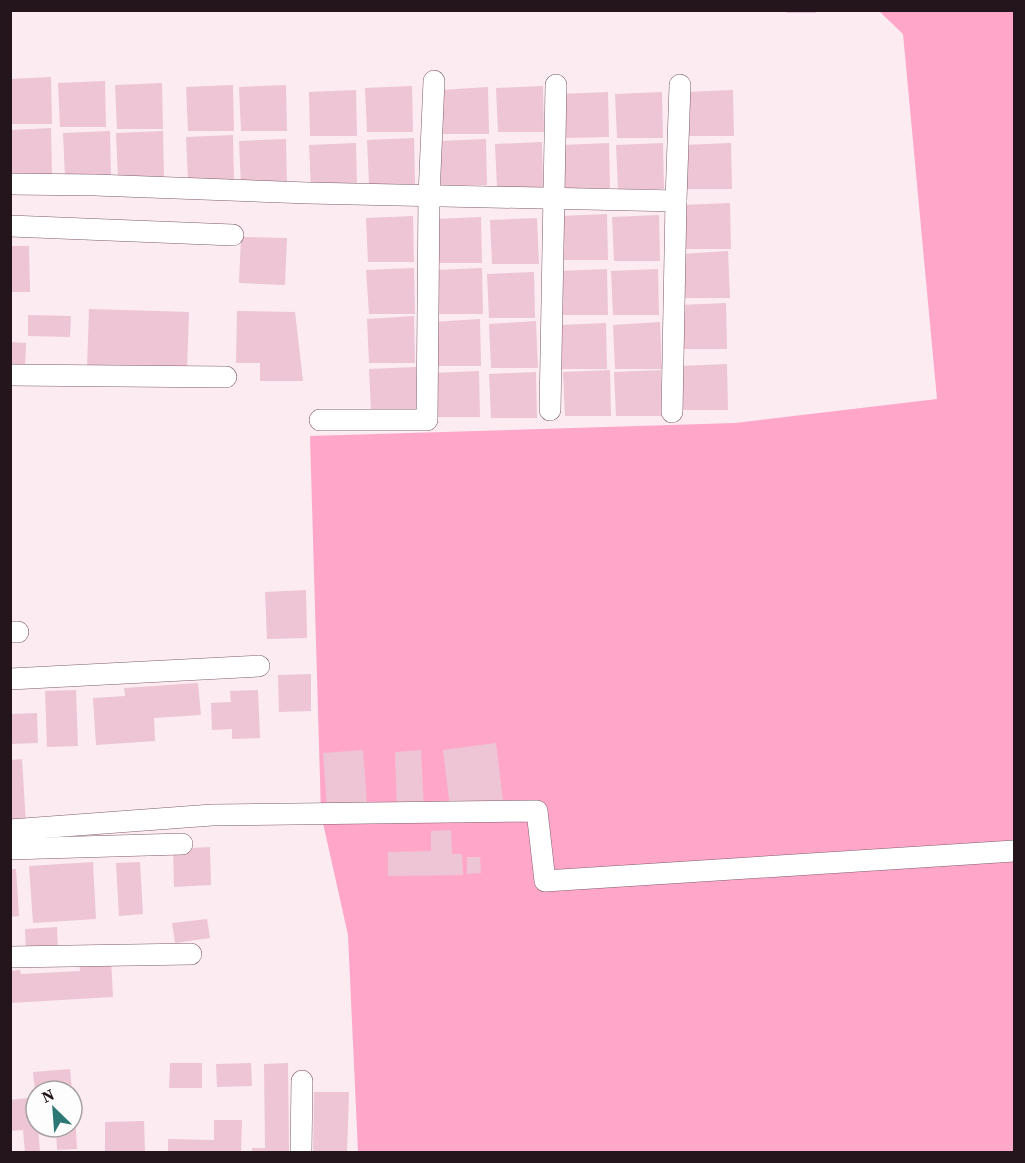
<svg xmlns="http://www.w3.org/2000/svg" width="1025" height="1163" viewBox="0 0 1025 1163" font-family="'Source Serif 4',serif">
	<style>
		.green { fill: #ffa6c9 }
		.building { fill: #edc5d4 }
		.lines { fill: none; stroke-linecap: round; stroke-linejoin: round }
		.minor-casing { stroke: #805d6a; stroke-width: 22 }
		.minor { stroke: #fff; stroke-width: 21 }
	</style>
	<rect width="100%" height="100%" fill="#fcebf1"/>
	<polygon class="green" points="879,11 1014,11 1014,1152 358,1152 348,935 321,814 310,436 735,423 937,399 903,34"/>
	<g class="building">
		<rect x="786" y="10" width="30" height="3"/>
		<polygon points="51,77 52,124 10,124 10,79"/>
		<polygon points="105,81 106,127 60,127 58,83"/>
		<polygon points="162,83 163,129 117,129 115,85"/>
		<polygon points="233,85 234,131 188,131 186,87"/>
		<polygon points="286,85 287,131 241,131 239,87"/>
		<polygon points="412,86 413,132 367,132 365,88"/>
		<polygon points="543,86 544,132 498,132 496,88"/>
		<polygon points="488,87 489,134 442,134 441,90"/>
		<polygon points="356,90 357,136 310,136 309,92"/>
		<polygon points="733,90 734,136 688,136 686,92"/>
		<polygon points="608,92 609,137 563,138 561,94"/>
		<polygon points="662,92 663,138 617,138 615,94"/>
		<polygon points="51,128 52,175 10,175 10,130"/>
		<polygon points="110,131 111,177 65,177 63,133"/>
		<polygon points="163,131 164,177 118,177 116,133"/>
		<polygon points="233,135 234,181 188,181 186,137"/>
		<polygon points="414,138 415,184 369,184 367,140"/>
		<polygon points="286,139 287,185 241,185 239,141"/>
		<polygon points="486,139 487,185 441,185 439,141"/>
		<polygon points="542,142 543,188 497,188 495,144"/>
		<polygon points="356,143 357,189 311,189 309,145"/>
		<polygon points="609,143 610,188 564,189 562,145"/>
		<polygon points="663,143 664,189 618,189 616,145"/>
		<polygon points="731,143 732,189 685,189 683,145"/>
		<polygon points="730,203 731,249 684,249 682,205"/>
		<polygon points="607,214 608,260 562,260 560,216"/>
		<polygon points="659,215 660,261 614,261 612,217"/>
		<polygon points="413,216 414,262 368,262 366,218"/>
		<polygon points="481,217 482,263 435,263 434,219"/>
		<polygon points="537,218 539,264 492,264 490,220"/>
		<polygon points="241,237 287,238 285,285 239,283"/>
		<polygon points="10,246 29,246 30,292 10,292"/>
		<polygon points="728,251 730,298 683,298 681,254"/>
		<polygon points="414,268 415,314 369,314 366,270"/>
		<polygon points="482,268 483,314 437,314 435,270"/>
		<polygon points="607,269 608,315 562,315 560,271"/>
		<polygon points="658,269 659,315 613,315 611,271"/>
		<polygon points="534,272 535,318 489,318 487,274"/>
		<polygon points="726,303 727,349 681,349 679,305"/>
		<polygon points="89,309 189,312 187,371 87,368"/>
		<polygon points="237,311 295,312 303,381 260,381 260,363 236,363"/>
		<polygon points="28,315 71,316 70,337 28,336"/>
		<polygon points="414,316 415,363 369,363 367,319"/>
		<polygon points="480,319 481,366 435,366 433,322"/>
		<polygon points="536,321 538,368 491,368 489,324"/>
		<polygon points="660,322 662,369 615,369 613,325"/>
		<polygon points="606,323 607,369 561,369 559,325"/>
		<polygon points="10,342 26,343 25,368 10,368"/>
		<polygon points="727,364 728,410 682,410 680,366"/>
		<polygon points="416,367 417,413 371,413 369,369"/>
		<polygon points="610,370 611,416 565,416 563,372"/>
		<polygon points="661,370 662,416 616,416 614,372"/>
		<polygon points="479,371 480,417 434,417 432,373"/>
		<polygon points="536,372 537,418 491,418 489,374"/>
		<polygon points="306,590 307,638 267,639 265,592"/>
		<polygon points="311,674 311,711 279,712 278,675"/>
		<polygon points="198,683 201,715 154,718 155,741 96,745 93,698 125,696 124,688"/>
		<polygon points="76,690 78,746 47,747 45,691"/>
		<polygon points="258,690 260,738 232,739 232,729 212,730 211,703 231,702 230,691"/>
		<polygon points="37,713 38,743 10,744 10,714"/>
		<polygon points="496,743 503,801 450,808 443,750"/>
		<polygon points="363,750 367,804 327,807 323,753"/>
		<polygon points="421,750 424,809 397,811 395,752"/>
		<polygon points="22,759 26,824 10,825 10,760"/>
		<polygon points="451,830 452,854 462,854 463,875 388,876 388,852 431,851 431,831"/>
		<polygon points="210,847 211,885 174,887 173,849"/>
		<polygon points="467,857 480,857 481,873 467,874"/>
		<polygon points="93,862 96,919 33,923 29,866"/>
		<polygon points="140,862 143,914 119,916 116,863"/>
		<polygon points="10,869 16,869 19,916 10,917"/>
		<polygon points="207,919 210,938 175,943 172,923"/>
		<polygon points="57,927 58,952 26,954 25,929"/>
		<polygon points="111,959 113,997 10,1003 10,971 20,970 21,974 80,971 79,961"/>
		<polygon points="170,1063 202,1063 202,1088 169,1088"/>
		<polygon points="251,1063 252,1086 217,1087 216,1064"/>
		<polygon points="288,1063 289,1152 252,1152 252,1148 265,1148 264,1064"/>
		<polygon points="70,1069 72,1091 35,1091 33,1072"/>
		<polygon points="314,1092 349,1092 347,1152 313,1152"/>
		<polygon points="36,1097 36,1127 38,1127 40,1152 25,1152 23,1130 10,1131 10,1100"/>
		<polygon points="72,1115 75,1115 77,1149 57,1150 56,1127 72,1127"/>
		<polygon points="214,1120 242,1120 241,1152 168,1152 168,1139 214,1140"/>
		<polygon points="144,1121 145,1152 105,1152 105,1122"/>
	</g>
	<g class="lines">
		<g class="minor-casing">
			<g id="minor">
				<polyline points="10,184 95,185 308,193 676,201"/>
				<polyline points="10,226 233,235"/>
				<polyline points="10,375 226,377"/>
				<polyline points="550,410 556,85"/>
				<polyline points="672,412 676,201 680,85"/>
				<polyline points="320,420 427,420 429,196 434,81"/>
				<polyline points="10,632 18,632"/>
				<polyline points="10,679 259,666"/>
				<polyline points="10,830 212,815 537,811 545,881 1014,851"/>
				<polyline points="10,849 182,844"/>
				<polyline points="10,957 191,954"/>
				<polyline points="301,1152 302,1081"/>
			</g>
		</g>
		<use href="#minor" class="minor"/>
	</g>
	<rect width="1025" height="1163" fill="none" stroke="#23151b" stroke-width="24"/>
	<g transform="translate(54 1109) rotate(335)"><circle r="28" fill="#fdfdfd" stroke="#a6a0a3" stroke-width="1.5"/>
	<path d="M0-4.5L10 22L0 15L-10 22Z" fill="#2d7775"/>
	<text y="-9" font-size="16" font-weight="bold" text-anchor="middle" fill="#23151b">N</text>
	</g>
</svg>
